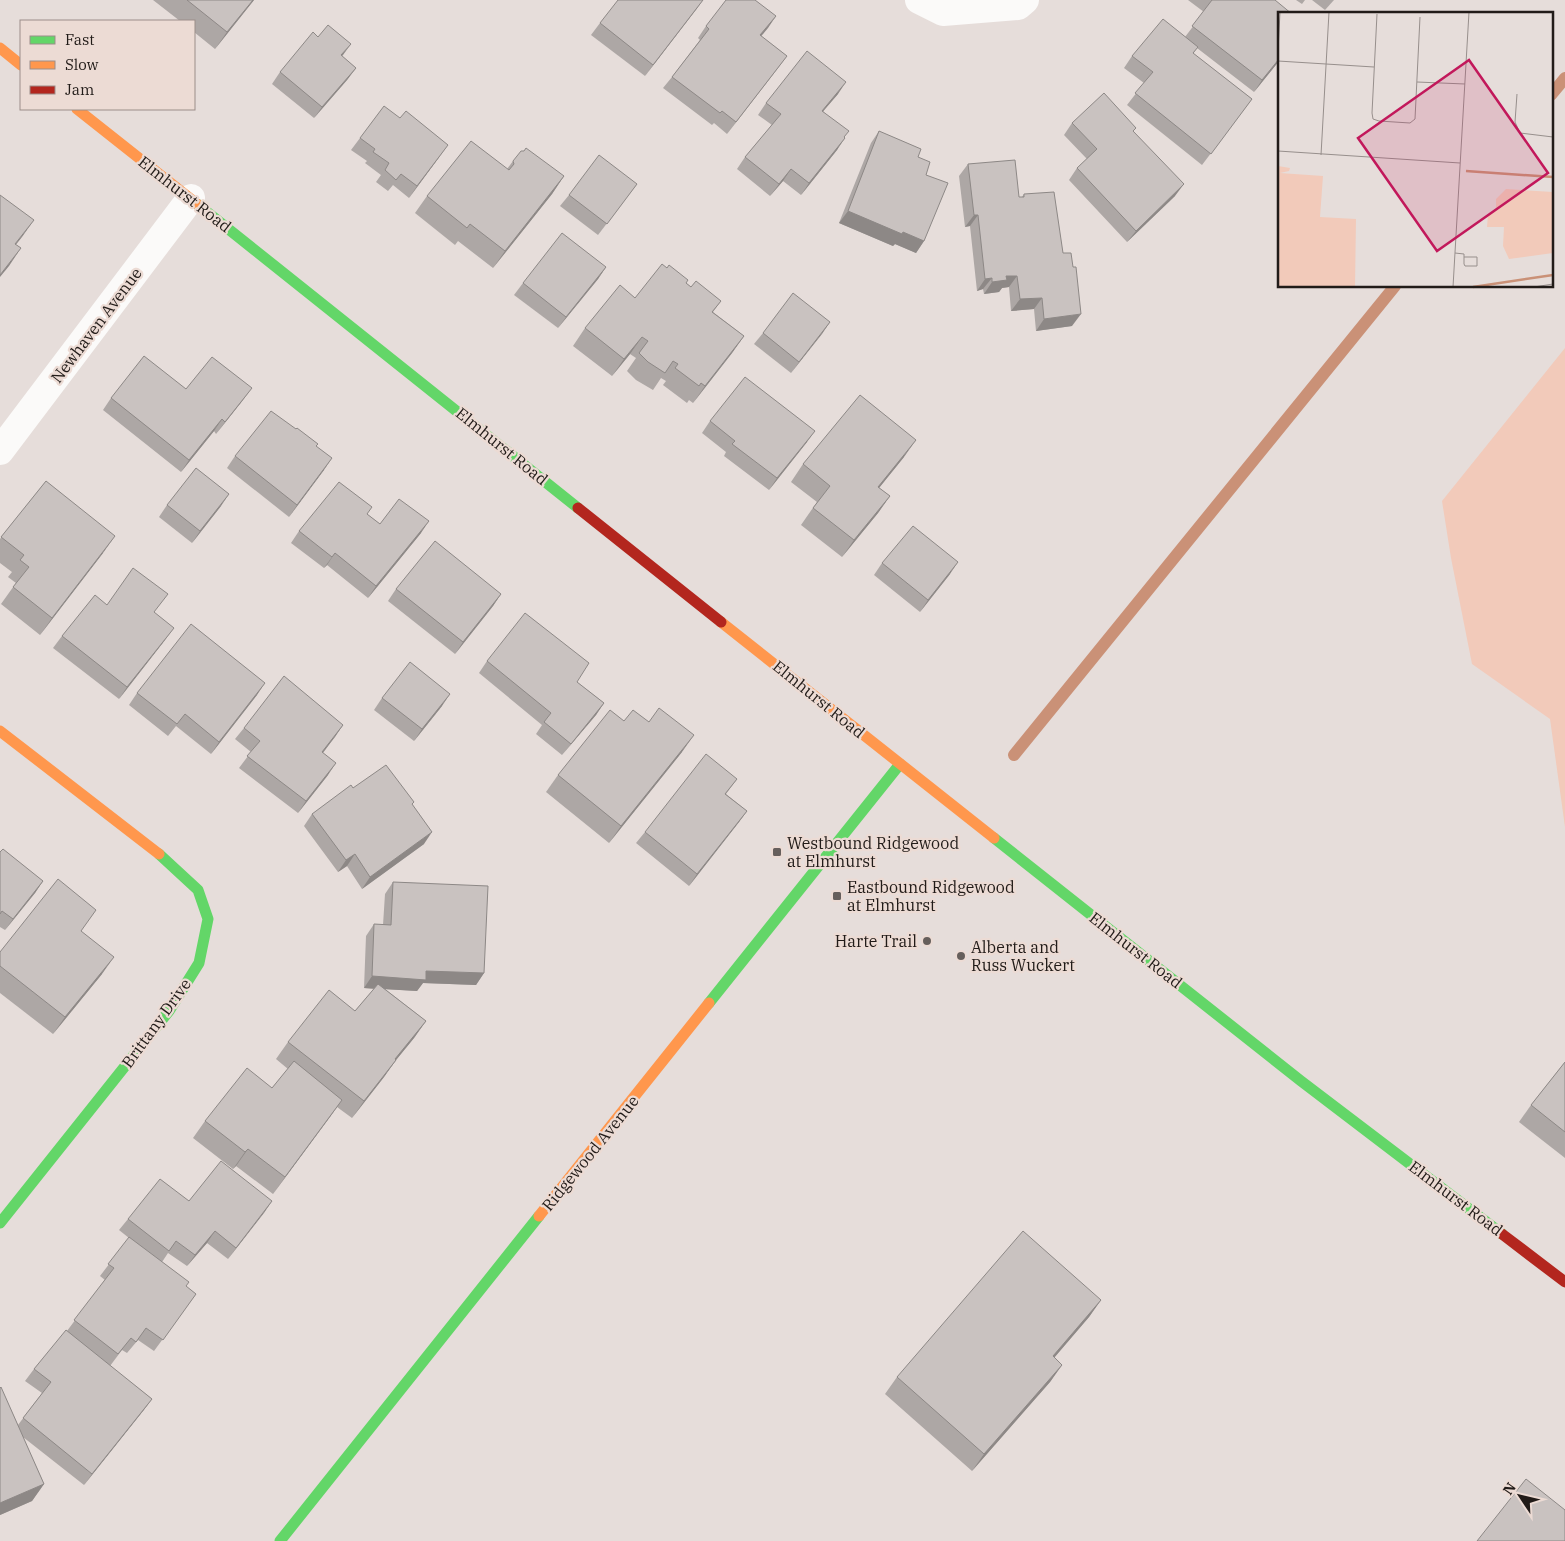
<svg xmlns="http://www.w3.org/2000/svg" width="1565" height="1541" viewBox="0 0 1565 1541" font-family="'IBM Plex Serif',serif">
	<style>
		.green { fill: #f2caba }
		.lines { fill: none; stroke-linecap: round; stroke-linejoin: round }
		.stream { stroke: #ca9177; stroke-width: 12 }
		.street { stroke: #fbfaf9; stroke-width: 28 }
		.fast { stroke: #63d668; stroke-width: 11 }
		.slow { stroke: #ff974d; stroke-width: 11 }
		.jam { stroke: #b3261e; stroke-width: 11 }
		.wall { fill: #ada7a5 }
		.shaded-wall { fill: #8d8886 }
		.building { fill: #c9c2c0; stroke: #8d8886 }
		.poi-dot { fill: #665f5c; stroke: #ecdbd4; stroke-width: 2 }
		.labels { text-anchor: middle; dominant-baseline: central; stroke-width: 4.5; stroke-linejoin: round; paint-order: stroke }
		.street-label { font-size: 16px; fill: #211b18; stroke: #ecdbd4 }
		.poi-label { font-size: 16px; fill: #211b18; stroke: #ecdbd4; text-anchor: start }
		.inset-river { fill: none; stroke: #ca9177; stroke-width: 2.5 }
		.inset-road { fill: none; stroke: #978f8c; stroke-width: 1 }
		.view { fill: #c2185b; fill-opacity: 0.15; stroke: #c2185b; stroke-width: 2.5 }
		.inset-edge { fill: none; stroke: #211b18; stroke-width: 2.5 }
	</style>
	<rect width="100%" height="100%" fill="#e6ddda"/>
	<polygon class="green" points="1565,348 1565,827 1550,719 1472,664 1451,558 1442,501"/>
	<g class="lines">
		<g class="stream">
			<polyline points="1551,95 1565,78"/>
			<polyline points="1014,755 1395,286"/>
		</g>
		<g class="street">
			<polyline points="919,0 943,12 1018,6 1025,0"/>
			<polyline points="0,451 191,198"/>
		</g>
		<g class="fast">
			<polyline points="197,204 578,508"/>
			<polyline points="994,838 1301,1081 1502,1234"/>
			<polyline points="709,1003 900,764"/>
			<polyline points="0,1223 169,1011 199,963 208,919 198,890 159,854"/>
			<polyline points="280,1541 539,1216"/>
		</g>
		<g class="slow">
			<polyline points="0,48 21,65"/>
			<polyline points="77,109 197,204"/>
			<polyline points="721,622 994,838"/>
			<polyline points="0,731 159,854"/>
			<polyline points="539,1216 709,1003"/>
		</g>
		<g class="jam">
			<polyline points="578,508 721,622"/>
			<polyline points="1502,1234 1565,1282"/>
		</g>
	</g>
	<g class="wall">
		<polygon points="153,0 254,0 215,49 194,32 194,21 180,21"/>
		<polygon points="1188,0 1275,0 1279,14 1279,61 1254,92 1197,48 1193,54 1252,99 1202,165 1127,105 1144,83 1124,68 1132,56 1185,37 1204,12"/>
		<polygon points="1296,0 1305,0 1302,4"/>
		<polygon points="1312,0 1334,0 1325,10"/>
		<polygon points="698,7 645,76 591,35 600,23"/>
		<polygon points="776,16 761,36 787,56 727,134 714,123 712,125 663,88 672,77 700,40 698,38 706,26"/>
		<polygon points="318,37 356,68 347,80 314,118 272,84 280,72"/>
		<polygon points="838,94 823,111 844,137 837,150 801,195 783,181 770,196 737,169 745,157 772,125 758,115 766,103"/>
		<polygon points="1072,123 1136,128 1133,131 1175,196 1127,242 1069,180 1077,168 1087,159 1064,135"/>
		<polygon points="879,131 918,157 926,175 924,241 916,253 895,244 893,246 839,223 871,143"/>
		<polygon points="360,138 440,156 409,198 393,185 388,191 376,182 381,175 365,163 367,161 351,150"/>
		<polygon points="513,161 564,176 552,194 493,268 458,241 455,245 415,213 427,196 507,169"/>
		<polygon points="968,164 1019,197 1022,197 1024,194 1072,326 1036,331 1034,309 1011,311 1009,287 1002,288 999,292 984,294 983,289 977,291 970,226 965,227 959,176"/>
		<polygon points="637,184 598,235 560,206 569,195"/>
		<polygon points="606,267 598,279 558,328 514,295 523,283"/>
		<polygon points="686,283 691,287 721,301 713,312 744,336 732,353 693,403 689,400 687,403 663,385 666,381 661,378 653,390 636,380 627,371 636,358 630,354 612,376 573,346 585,328 635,298"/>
		<polygon points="830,322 791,373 754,344 763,333"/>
		<polygon points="186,389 243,400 216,434 214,431 181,472 103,410 111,398"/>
		<polygon points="710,421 807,442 769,490 724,456 726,452 702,433"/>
		<polygon points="316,446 324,470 289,517 227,468 235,456"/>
		<polygon points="904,457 879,488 890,496 878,513 842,557 801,525 817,502 791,482 803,464"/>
		<polygon points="46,481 103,553 40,635 1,604 16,583 8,577 12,572 0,563 0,539"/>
		<polygon points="167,505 221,506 192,543 159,517"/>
		<polygon points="367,514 380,524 421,533 368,598 327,565 324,568 291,543 299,531"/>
		<polygon points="882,563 950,574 920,612 874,575"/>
		<polygon points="396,589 501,594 493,606 455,654 388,601"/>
		<polygon points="107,605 165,640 119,699 53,648 62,636"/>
		<polygon points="487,661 577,682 604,703 596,715 562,755 536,734 542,725 479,673"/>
		<polygon points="137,693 257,695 211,754 176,726 168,736 129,705"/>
		<polygon points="382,698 442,706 414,741 374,710"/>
		<polygon points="624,721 649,722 682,752 609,843 546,792 558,775"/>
		<polygon points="343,725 323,753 328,775 298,813 239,768 251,752 235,739 244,728"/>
		<polygon points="737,779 726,794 747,811 739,822 689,886 636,843 645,832"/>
		<polygon points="353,788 412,804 424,844 362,889 347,866 338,872 304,826 312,814"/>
		<polygon points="0,852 43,881 35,893 5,930 0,927"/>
		<polygon points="393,882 484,973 476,985 423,983 417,991 385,989 426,1021 414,1038 396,1060 384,1077 352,1118 337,1107 273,1194 236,1166 233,1169 193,1138 205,1121 272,1088 288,1069 276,1059 288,1042 355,1011 374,989 364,988 366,936 374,924 383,925 385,894"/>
		<polygon points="0,952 102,974 53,1034 0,993"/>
		<polygon points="1565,1062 1565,1158 1519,1122 1531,1105"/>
		<polygon points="189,1201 272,1201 228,1259 207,1243 187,1266 168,1253 162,1262 186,1287 196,1294 154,1351 138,1340 127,1353 122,1350 110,1366 152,1399 143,1411 84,1485 23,1437 44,1484 32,1501 0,1515 0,1388 18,1425 42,1393 25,1381 34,1369 67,1331 105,1280 100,1276 129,1238 119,1230 128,1219"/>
		<polygon points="1101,1300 1089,1317 1054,1358 1062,1365 1050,1382 972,1471 885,1394 897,1377"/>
	</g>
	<g class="shaded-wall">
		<polygon points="253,0 254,0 215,49 227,32"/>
		<polygon points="703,0 698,7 645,76 653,65"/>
		<polygon points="776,16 768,28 752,47 760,35"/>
		<polygon points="351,44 343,55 332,67 341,55"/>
		<polygon points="787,56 778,68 727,134 736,122"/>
		<polygon points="1279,59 1279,61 1254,92 1262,80"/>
		<polygon points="356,68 347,80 314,118 322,107"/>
		<polygon points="846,82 838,94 814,122 822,111"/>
		<polygon points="845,138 837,150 801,195 809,183"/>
		<polygon points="448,145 440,156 409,198 417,186"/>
		<polygon points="791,169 783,181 770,196 779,184"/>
		<polygon points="564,176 552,194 493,268 505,251"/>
		<polygon points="1184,184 1175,196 1127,242 1136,231"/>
		<polygon points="848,211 903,232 924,241 916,253 895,244 893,246 839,223"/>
		<polygon points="974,215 978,215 970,226 965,227"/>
		<polygon points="34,220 22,237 3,261 15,244"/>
		<polygon points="21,248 9,266 0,277 0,275"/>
		<polygon points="606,267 598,279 558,328 566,317"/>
		<polygon points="1006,276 1017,276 1009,287 1002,288 999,292 984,294 992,282"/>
		<polygon points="992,278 983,289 977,291 985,279"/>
		<polygon points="1042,298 1034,309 1011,311 1020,299"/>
		<polygon points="1081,314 1072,326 1036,331 1044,319"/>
		<polygon points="830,322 822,334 791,373 799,362"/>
		<polygon points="744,336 732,353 693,403 705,386"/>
		<polygon points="642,337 630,354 612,376 624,359"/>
		<polygon points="252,388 243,400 216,434 225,422"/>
		<polygon points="222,419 214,431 181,472 189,460"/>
		<polygon points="815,431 807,442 769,490 777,478"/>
		<polygon points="916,440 904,457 866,504 878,487"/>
		<polygon points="332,458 324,470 289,517 297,505"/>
		<polygon points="229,494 221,506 192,543 200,531"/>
		<polygon points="890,496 878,513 842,557 854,540"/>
		<polygon points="429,521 421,533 368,598 376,586"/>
		<polygon points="115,536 103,553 40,635 52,618"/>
		<polygon points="335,553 327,565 324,568 332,557"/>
		<polygon points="958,562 950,574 920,612 928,600"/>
		<polygon points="501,594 493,606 455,654 463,642"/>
		<polygon points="174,628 165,640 119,699 127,687"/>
		<polygon points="265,683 257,695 211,754 219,742"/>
		<polygon points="450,694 442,706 414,741 422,729"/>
		<polygon points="604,703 596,715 562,755 571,744"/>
		<polygon points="343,725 335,737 314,764 322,752"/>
		<polygon points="694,735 682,752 609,843 621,826"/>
		<polygon points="336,763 328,775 298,813 306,801"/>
		<polygon points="747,811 739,822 689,886 697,874"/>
		<polygon points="432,832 424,844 362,889 370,877"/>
		<polygon points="355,854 347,866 338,872 346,860"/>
		<polygon points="43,881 35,893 5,930 13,919"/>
		<polygon points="114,957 102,974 53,1034 65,1017"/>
		<polygon points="426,971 484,973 476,985 423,983 417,991 364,988 372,976"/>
		<polygon points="426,1021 414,1038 383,1076 395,1059"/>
		<polygon points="396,1060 384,1077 352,1118 364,1101"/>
		<polygon points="342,1100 330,1117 273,1194 285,1177"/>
		<polygon points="248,1149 236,1166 233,1169 245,1152"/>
		<polygon points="272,1201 264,1213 228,1259 236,1248"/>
		<polygon points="215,1231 207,1243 187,1266 195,1255"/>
		<polygon points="1101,1300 1089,1317 1041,1373 1053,1356"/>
		<polygon points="1062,1365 1050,1382 972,1471 984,1454"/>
		<polygon points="152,1399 143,1411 84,1485 92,1474"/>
		<polygon points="44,1484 32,1501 0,1515 0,1503"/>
	</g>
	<g class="building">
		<polygon points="187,0 253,0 227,32"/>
		<polygon points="618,0 703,0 653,65 600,23"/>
		<polygon points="726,0 755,0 776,16 760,35 787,56 736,122 722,111 720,113 672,77 709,29 706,26"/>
		<polygon points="1212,0 1275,0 1292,14 1279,14 1279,59 1262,80 1192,26"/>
		<polygon points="1163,19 1198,47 1193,53 1252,99 1211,154 1135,93 1153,72 1132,56"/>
		<polygon points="328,25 351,44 341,55 356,68 322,107 280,72 313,32 318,37"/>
		<polygon points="807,51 846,82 822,111 849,131 844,137 845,138 809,183 791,169 779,184 745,157 781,114 766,103"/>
		<polygon points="1104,93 1136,128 1133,131 1184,184 1136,231 1077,168 1097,149 1072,123"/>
		<polygon points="384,106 400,118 406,111 448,145 417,186 401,174 396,180 385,170 389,163 373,152 375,149 360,138"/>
		<polygon points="879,131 921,149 918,157 930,162 926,175 948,183 924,241 903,232 902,234 848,211"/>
		<polygon points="471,141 509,170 514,164 513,161 521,151 524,151 526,148 564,176 505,251 470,224 467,228 427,196"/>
		<polygon points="599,155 637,184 607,224 569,195"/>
		<polygon points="1015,160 1019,197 1024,197 1024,194 1054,192 1063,253 1071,253 1073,267 1076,267 1081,314 1044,319 1042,298 1020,299 1017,276 1006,276 1007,280 992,282 992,278 985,279 978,215 974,215 968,164"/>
		<polygon points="0,195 34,220 15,244 21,248 0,275"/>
		<polygon points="562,233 606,267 566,317 523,283"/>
		<polygon points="662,264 667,268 669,265 688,280 686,283 691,287 696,281 721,301 712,312 744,336 705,386 701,383 699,386 675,368 678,364 673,361 665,373 648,362 639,353 648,341 642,337 624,359 585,328 620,285 635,298"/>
		<polygon points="793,293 830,322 799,362 763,333"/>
		<polygon points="144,356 186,389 212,357 252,388 225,422 222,419 189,460 111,398"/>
		<polygon points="745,377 815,431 777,478 732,444 735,441 710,421"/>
		<polygon points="860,395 916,440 878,487 890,496 854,540 813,508 830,486 803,464"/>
		<polygon points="271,411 296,429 297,428 318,444 316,446 332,458 297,505 235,456"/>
		<polygon points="196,468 229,494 200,531 167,505"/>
		<polygon points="46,481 115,536 52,618 13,587 29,567 20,560 24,555 1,537"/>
		<polygon points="339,482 372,507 367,514 380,524 399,499 429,521 376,586 335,553 332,557 299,531"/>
		<polygon points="913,526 958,562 928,600 882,563"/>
		<polygon points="435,541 501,594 463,642 396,589"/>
		<polygon points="133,568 168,594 154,612 174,628 127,687 62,636 95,595 107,605"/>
		<polygon points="525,613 589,663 577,682 604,703 571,744 544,722 551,713 487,661"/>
		<polygon points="191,624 265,683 219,742 185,714 177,724 137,693"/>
		<polygon points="410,662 450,694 422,729 382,698"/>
		<polygon points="284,676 343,725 322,752 336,763 306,801 247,756 260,741 244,728"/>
		<polygon points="659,708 694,735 621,826 558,775 610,710 624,721 633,710 649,722"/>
		<polygon points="706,754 737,779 725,794 747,811 697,874 645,832"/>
		<polygon points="386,765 414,802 412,804 432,832 370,877 355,854 346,860 312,814 351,785 353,788"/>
		<polygon points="3,849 43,881 13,919 2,911 0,914 0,852"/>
		<polygon points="58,879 96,910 81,931 114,957 65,1017 0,966 0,952"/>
		<polygon points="393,882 488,886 484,973 426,971 426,980 372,976 374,924 391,925"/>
		<polygon points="378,984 426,1021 395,1059 396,1060 364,1101 288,1042 329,990 355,1011"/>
		<polygon points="294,1061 342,1100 285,1177 248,1149 245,1152 205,1121 247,1068 272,1088"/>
		<polygon points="1565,1062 1565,1132 1531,1105"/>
		<polygon points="221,1161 272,1201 236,1248 215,1231 195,1255 176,1241 169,1251 128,1219 160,1179 189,1201"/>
		<polygon points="1023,1231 1101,1300 1053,1356 1062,1365 984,1454 897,1377"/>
		<polygon points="129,1237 189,1282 186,1286 196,1294 163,1340 146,1328 136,1342 131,1338 118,1354 74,1320 114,1268 108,1264"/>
		<polygon points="66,1330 152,1399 92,1474 23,1418 51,1382 34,1369"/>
		<polygon points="1,1387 44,1484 0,1503 0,1388"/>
		<polygon points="1526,1479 1565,1510 1565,1541 1477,1541"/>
	</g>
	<g class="poi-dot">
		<rect x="772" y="847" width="10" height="10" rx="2.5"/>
		<rect x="832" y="891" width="10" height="10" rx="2.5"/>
		<circle cx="927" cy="941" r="5"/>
		<circle cx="961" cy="956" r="5"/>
	</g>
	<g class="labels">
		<g class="street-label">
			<text transform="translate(185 194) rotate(38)">Elmhurst Road</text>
			<text transform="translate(96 325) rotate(-53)">Newhaven Avenue</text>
			<text transform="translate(502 446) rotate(39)">Elmhurst Road</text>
			<text transform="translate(819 699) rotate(39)">Elmhurst Road</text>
			<text transform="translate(1136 950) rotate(38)">Elmhurst Road</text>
			<text transform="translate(156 1023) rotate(-54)">Brittany Drive</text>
			<text transform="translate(590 1153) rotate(-51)">Ridgewood Avenue</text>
			<text transform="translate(1456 1198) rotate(37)">Elmhurst Road</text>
		</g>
		<g class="poi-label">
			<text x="787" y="843">Westbound Ridgewood<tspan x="787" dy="18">at Elmhurst</tspan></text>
			<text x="847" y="887">Eastbound Ridgewood<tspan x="847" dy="18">at Elmhurst</tspan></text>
			<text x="917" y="941" text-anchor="end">Harte Trail</text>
			<text x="971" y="947">Alberta and<tspan x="971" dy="18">Russ Wuckert</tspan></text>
		</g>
	</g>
	<g transform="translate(1278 12)">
		<rect width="275" height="275" fill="#e6ddda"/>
		<path d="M0,154L12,156L11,159L2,161L45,164L42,205L78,207L77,275H0ZM228,177L275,180V241L231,247L225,234L226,215H209L210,203L218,196V187Z" fill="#f2caba"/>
		<path class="inset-river" d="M188,159L275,165M195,275L275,263"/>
		<path class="inset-road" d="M99,2L94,101L95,107L101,109L132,111L137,107L142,5M0,39L2,0M0,49L96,55M139,70L187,72M239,82L237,110L242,121L275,125M0,139L182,151M43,143L51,0M177,241L186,242V252L187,254H199V245H186M175,275L191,0M256,275L275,272"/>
		<path class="view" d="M191,48L270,161L159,239L80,126Z"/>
		<rect width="275" height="275" class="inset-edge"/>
	</g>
	<rect x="20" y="20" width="175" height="90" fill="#ecdbd4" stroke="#9b8e89"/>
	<rect x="30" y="36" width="25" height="8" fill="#63d668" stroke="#9b8e89"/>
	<text x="65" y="45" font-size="15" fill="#211b18">Fast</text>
	<rect x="30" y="61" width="25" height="8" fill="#ff974d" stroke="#9b8e89"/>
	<text x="65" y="70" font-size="15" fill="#211b18">Slow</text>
	<rect x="30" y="86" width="25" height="8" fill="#b3261e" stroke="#9b8e89"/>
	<text x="65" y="95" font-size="15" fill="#211b18">Jam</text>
	<g transform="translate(1520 1496) rotate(305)" stroke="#ecdbd4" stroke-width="4" paint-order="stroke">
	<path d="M0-4L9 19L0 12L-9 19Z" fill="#211b18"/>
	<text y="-8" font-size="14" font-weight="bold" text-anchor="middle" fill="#211b18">N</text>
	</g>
</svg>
